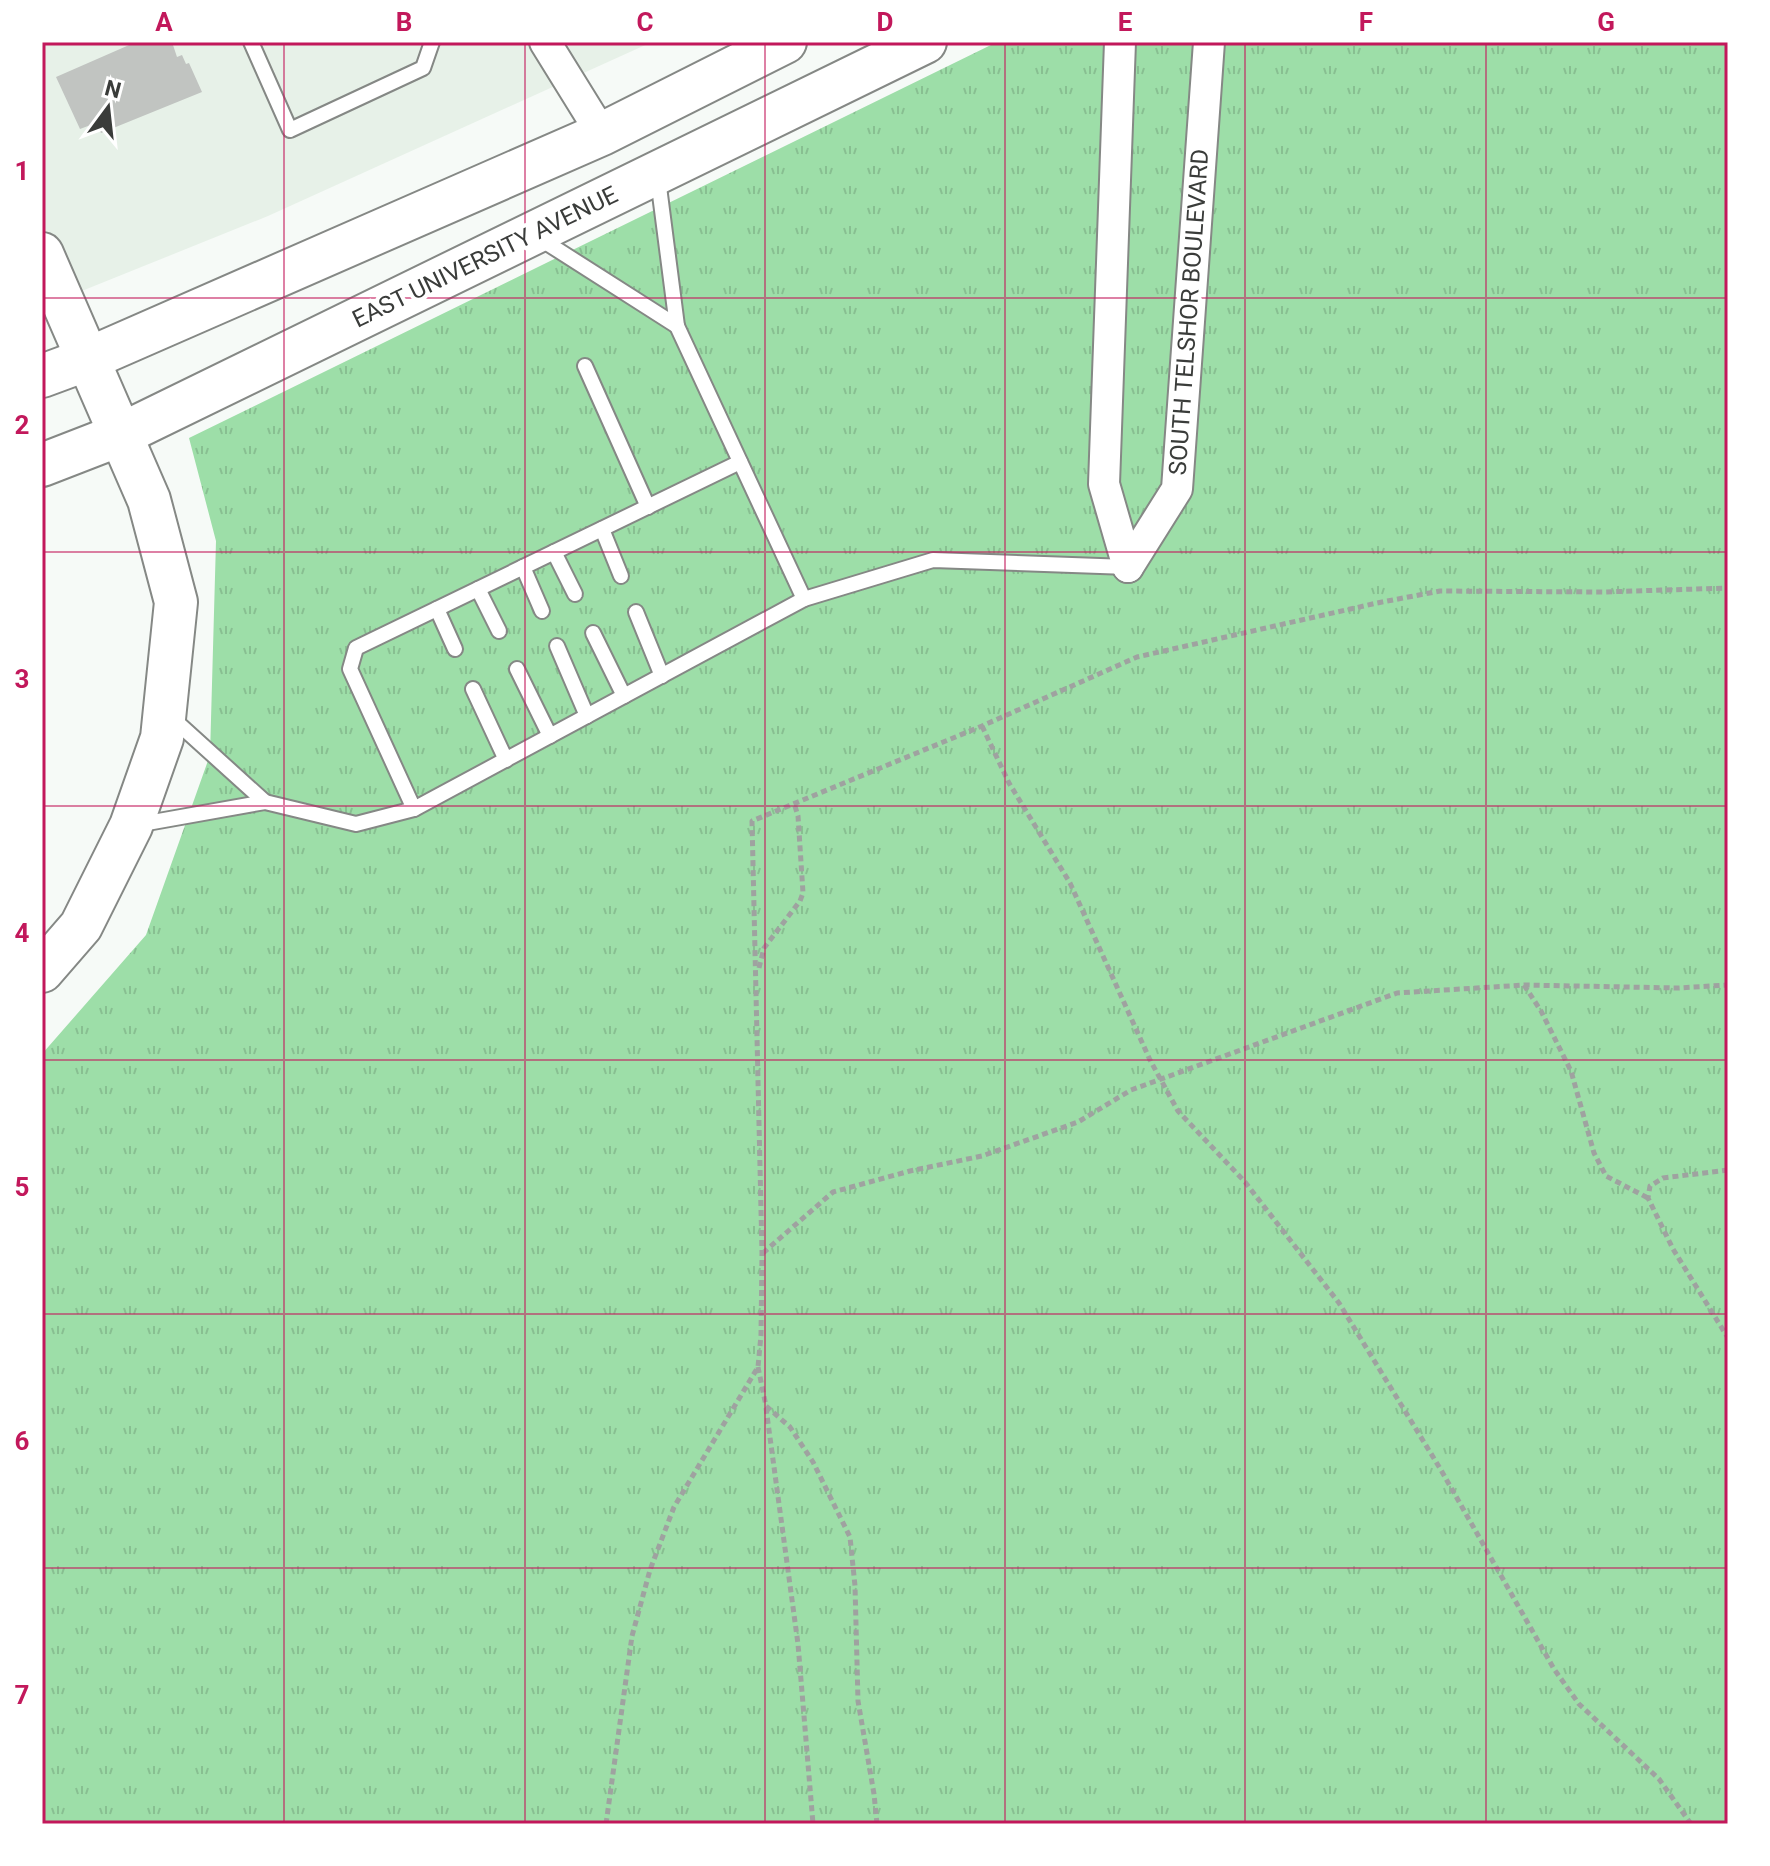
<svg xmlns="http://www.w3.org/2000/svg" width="1770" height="1866" viewBox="0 0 1770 1866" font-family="Roboto,sans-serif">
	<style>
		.built { fill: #e7f1e8 }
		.grass { fill: url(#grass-tufts) }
		.building { fill: #c1c4c1 }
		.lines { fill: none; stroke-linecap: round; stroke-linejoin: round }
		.lane-casing { stroke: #858885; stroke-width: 18 }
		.street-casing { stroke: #858885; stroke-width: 34 }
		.secondary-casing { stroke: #858885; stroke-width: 46 }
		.path { stroke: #9fa2a0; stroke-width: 5; stroke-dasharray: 6 4; stroke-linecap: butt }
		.lane { stroke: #fff; stroke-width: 14 }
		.street { stroke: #fff; stroke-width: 30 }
		.secondary { stroke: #fff; stroke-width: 42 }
		.grid { fill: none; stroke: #c2185b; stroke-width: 2; stroke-opacity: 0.55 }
		.labels { text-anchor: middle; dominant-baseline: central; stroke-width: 8; stroke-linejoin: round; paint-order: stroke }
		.street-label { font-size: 24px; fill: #3a3c3a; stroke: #fff }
		.neatline { fill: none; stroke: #c2185b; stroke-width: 3 }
		.grid-label { font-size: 26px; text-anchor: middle; font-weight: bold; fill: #c2185b }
	</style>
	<defs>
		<pattern id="grass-tufts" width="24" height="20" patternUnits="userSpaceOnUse" patternTransform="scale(2)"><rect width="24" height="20" fill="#9ddea8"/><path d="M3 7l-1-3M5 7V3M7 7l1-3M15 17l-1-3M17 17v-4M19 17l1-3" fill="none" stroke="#88bf91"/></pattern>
	</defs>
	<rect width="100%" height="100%" fill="#f6faf7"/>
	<polygon class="built" points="42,42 652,42 268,216 42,307"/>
	<polygon class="grass" points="997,42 1728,42 1728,1824 42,1824 42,1054 146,935 210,755 216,541 189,438"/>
	<polygon class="building" points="136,42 172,42 177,57 182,55 186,64 189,63 202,92 101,133 96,123 80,129 56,77"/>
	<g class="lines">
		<g class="lane-casing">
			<g id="lane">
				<polyline points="251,42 290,130 423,68 432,42"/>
				<polyline points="539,238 677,326 658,179"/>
				<polyline points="677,326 804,599 933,560 1128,567"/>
				<polyline points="585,366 648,507"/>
				<polyline points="602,529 621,576"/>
				<polyline points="554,552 575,594"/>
				<polyline points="523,567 542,611"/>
				<polyline points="478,589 499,631"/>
				<polyline points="437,609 455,649"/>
				<polyline points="636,612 662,676"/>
				<polyline points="593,633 624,696"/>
				<polyline points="557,646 587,716"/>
				<polyline points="517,669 550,736"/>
				<polyline points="473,689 506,760"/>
				<polyline points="171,717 265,802"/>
				<polyline points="414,809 804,599"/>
				<polyline points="136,825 265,802 356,824 414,809 350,669 356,648 740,462"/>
			</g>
		</g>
		<g class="street-casing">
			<g id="street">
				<polyline points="545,42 602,134"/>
				<polyline points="1120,42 1104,484 1128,567"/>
				<polyline points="1128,567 1177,489 1209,42"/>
			</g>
		</g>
		<g class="secondary-casing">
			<g id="secondary">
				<polyline points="42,254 149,500 176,602 162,738 131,826 81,926 42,971"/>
				<polyline points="42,376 88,359 602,134 785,42"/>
				<polyline points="42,465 122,434 925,42"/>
			</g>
		</g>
		<g class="path">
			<polyline points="982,726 1009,783 1070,883 1150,1060 1178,1111 1245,1182 1339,1303 1441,1470 1554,1669 1579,1704 1659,1779 1691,1824"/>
			<polyline points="759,968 764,948 800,901 803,893 798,816 794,803"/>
			<polyline points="1524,985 1541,1011 1571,1071 1594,1153 1606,1176 1648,1198"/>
			<polyline points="1728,1170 1663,1178 1650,1186 1648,1198 1673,1249 1728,1338"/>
			<polyline points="763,1253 833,1192 910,1171 982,1156 1078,1122 1131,1090 1397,993 1524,985 1678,988 1728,985"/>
			<polyline points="758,1367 766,1406 790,1427 813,1462 850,1537 855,1586 858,1701 874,1794 877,1824"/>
			<polyline points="766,1408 798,1644 813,1824"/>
			<polyline points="606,1824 632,1636 650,1570 674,1507 758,1367 761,1335 762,1253 752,821 982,726 1137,657 1377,603 1440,591 1603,592 1728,588"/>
		</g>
		<use href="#lane" class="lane"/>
		<use href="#street" class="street"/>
		<use href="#secondary" class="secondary"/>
	</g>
	<path class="grid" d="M284,42V1824M525,42V1824M765,42V1824M1005,42V1824M1245,42V1824M1486,42V1824M42,298H1728M42,552H1728M42,806H1728M42,1060H1728M42,1314H1728M42,1568H1728"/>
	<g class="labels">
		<g class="street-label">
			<text transform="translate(485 257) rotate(-26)">EAST UNIVERSITY AVENUE</text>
			<text transform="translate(1189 312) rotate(-86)">SOUTH TELSHOR BOULEVARD</text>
		</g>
	</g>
	<rect width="1770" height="1866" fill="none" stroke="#ffffff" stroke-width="88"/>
	<g transform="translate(108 108) rotate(15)" stroke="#ffffff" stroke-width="6" paint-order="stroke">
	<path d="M0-6L14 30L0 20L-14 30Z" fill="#3a3c3a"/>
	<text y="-12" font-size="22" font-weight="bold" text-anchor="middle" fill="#3a3c3a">N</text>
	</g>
	<rect x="44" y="44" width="1682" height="1778" class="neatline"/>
	<g class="grid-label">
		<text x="164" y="31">A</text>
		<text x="404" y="31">B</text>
		<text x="645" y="31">C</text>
		<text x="885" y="31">D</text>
		<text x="1125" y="31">E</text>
		<text x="1366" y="31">F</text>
		<text x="1606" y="31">G</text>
		<text x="22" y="180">1</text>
		<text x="22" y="434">2</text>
		<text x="22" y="688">3</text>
		<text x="22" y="942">4</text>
		<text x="22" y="1196">5</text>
		<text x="22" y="1450">6</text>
		<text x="22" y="1704">7</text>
	</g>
</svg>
